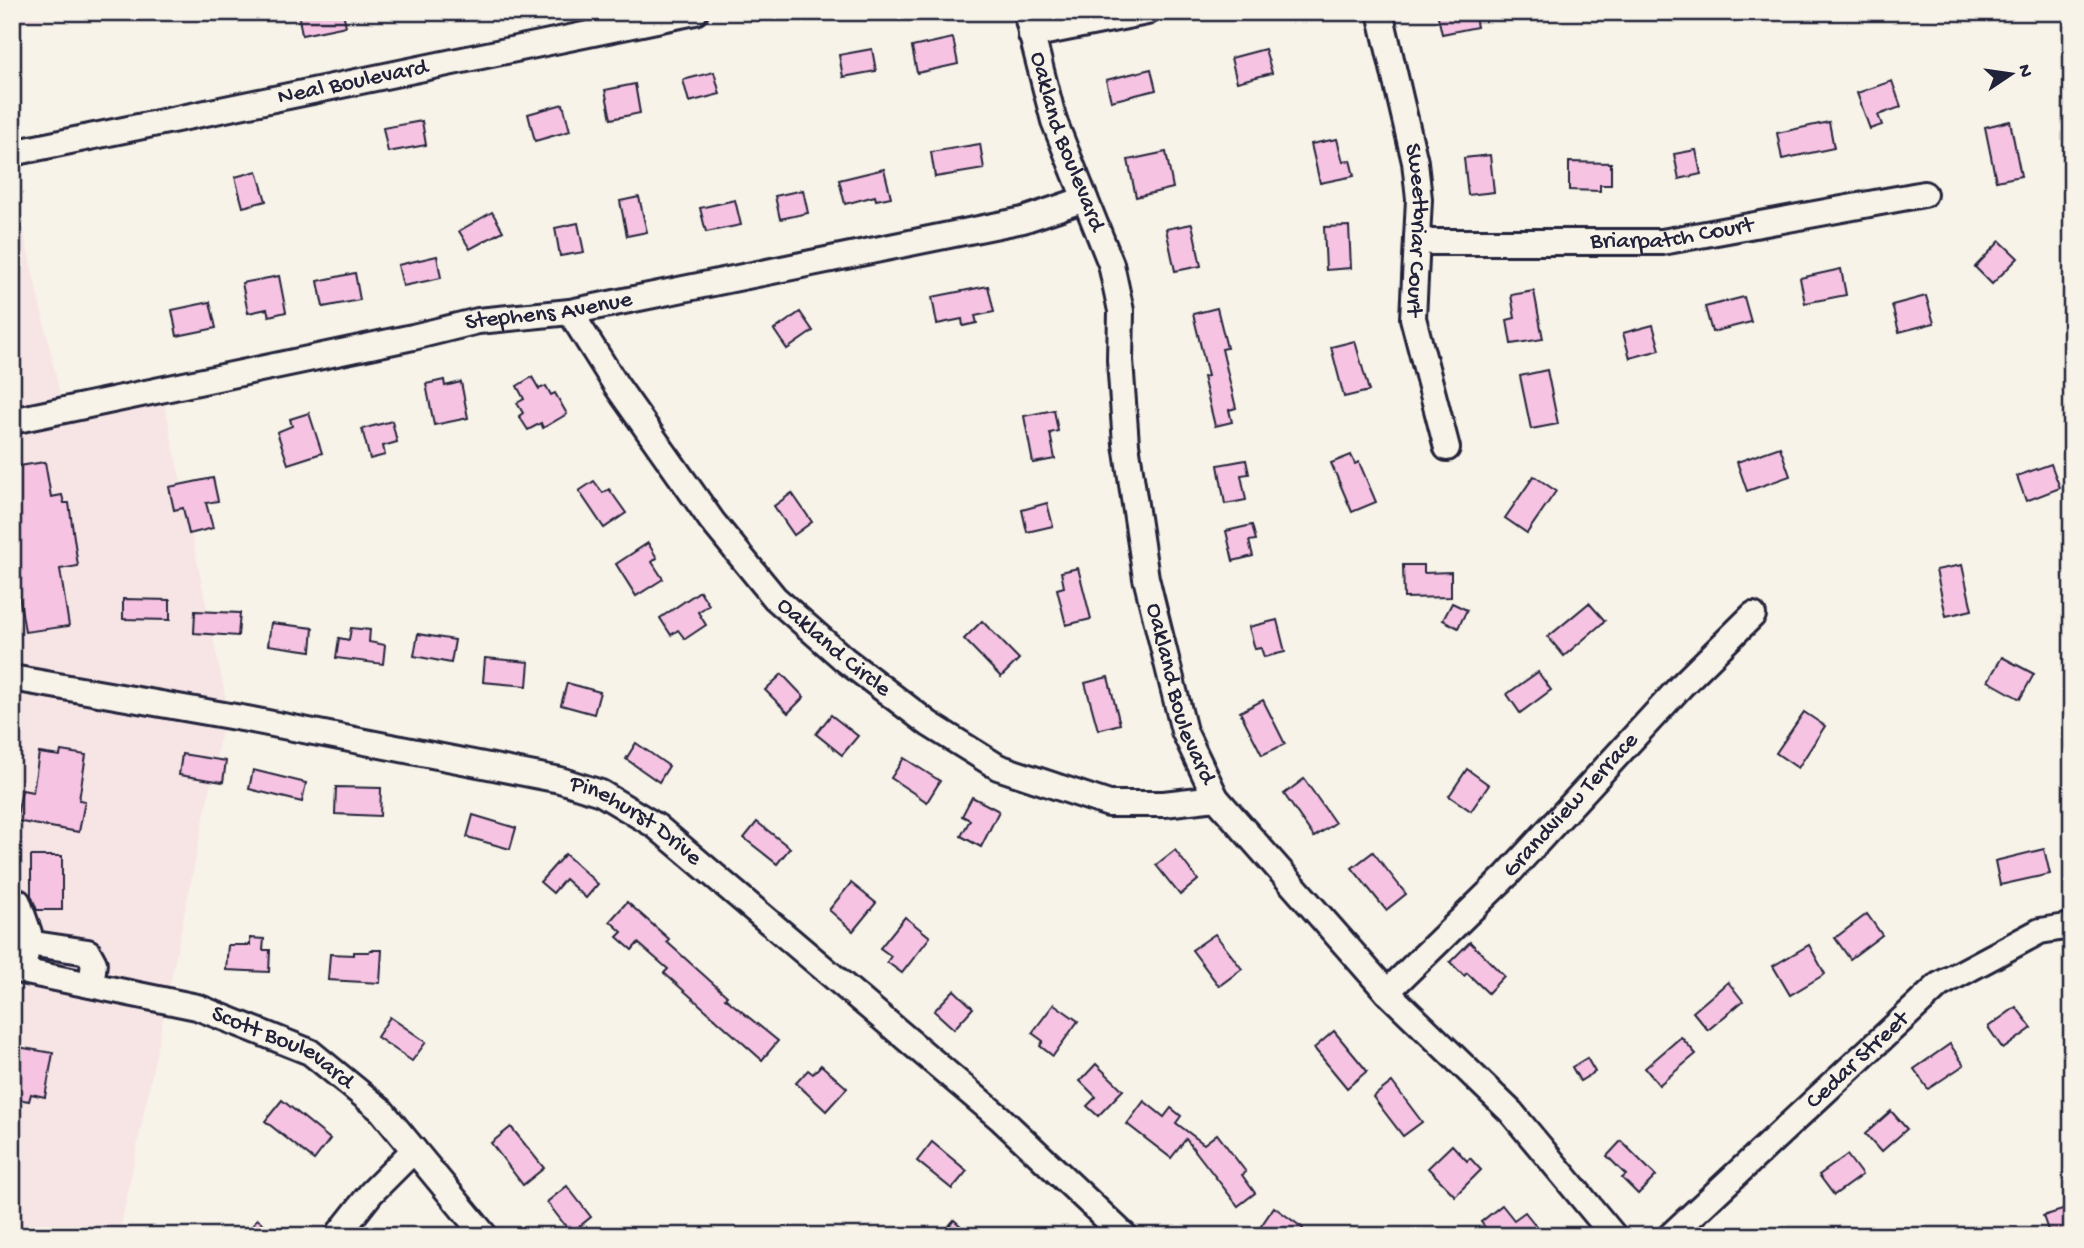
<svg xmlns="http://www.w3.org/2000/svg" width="2084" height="1248" viewBox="0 0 2084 1248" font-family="'Gochi Hand',sans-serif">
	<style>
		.built { fill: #f7e5e6 }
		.building { fill: #f6c3e2; stroke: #22223b; stroke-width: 2 }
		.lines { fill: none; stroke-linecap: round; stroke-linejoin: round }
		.minor-casing { stroke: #22223b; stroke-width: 30 }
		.minor { stroke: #f7f3e8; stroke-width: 24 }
		.labels { text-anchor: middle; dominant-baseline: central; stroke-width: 6; stroke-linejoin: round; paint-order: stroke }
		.street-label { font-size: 24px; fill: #22223b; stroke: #f7f3e8 }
	</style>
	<rect width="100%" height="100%" fill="#f7f3e8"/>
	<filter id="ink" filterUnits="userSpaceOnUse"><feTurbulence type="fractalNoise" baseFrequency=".0143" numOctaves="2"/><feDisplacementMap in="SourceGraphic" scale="14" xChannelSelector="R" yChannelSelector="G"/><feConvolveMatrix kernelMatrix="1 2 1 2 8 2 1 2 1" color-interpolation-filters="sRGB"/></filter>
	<g filter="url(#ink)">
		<g class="built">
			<polygon points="12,12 73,12 12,26"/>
			<polygon points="12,179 61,399 162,392 227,704 119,1236 12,1236"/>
		</g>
		<g class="building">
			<polygon points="298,12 343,12 346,26 302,35"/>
			<polygon points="1437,12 1474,12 1477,27 1442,34"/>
			<polygon points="953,38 958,64 917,73 912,47"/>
			<polygon points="872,49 876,71 843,77 839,55"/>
			<polygon points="1265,49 1272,73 1237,82 1231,58"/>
			<polygon points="1151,69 1156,90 1111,101 1106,80"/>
			<polygon points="714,72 720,94 689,102 683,80"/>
			<polygon points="1892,81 1901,107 1878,115 1882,125 1870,129 1857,93"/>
			<polygon points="635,84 640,113 611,119 605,90"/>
			<polygon points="563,104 570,131 535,141 528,114"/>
			<polygon points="422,121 426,145 388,152 383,128"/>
			<polygon points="2010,121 2021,176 1996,181 1985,127"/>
			<polygon points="1829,122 1834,148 1782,159 1777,133"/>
			<polygon points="1337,139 1343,162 1350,160 1354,176 1320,183 1311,144"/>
			<polygon points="980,144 984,169 935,177 931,152"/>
			<polygon points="1696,150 1701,174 1679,179 1674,154"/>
			<polygon points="1166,152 1173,188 1136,197 1128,160"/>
			<polygon points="1490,155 1494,192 1468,195 1464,158"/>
			<polygon points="1569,162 1611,163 1611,185 1600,185 1600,191 1569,190"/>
			<polygon points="884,169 891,197 876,200 875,196 845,204 839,180"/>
			<polygon points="257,171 266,201 243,207 235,177"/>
			<polygon points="803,190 808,213 780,219 775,196"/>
			<polygon points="639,197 647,232 627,236 620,201"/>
			<polygon points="735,200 741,225 706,232 700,208"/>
			<polygon points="492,212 503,231 470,249 459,231"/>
			<polygon points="578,223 584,252 560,256 555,228"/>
			<polygon points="1192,224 1201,266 1175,271 1166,229"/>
			<polygon points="1349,226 1351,268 1326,270 1324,227"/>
			<polygon points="2000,241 2018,258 1992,284 1975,267"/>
			<polygon points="437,256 441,278 403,286 398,265"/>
			<polygon points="1841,269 1846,295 1805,303 1800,278"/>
			<polygon points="355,273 360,300 323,307 318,281"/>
			<polygon points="279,276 286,312 269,316 267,309 248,313 242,283"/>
			<polygon points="988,286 994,312 975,316 977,323 963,326 962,319 937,324 932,297"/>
			<polygon points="1534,291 1543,339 1511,344 1507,320 1515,318 1511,295"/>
			<polygon points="1926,296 1934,323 1899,332 1892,305"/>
			<polygon points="1744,297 1751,322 1712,332 1705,307"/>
			<polygon points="210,302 216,328 177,336 172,310"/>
			<polygon points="1217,308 1227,348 1222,349 1236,408 1229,410 1232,422 1215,426 1203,377 1208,376 1193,314"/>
			<polygon points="800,312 813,331 787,349 774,330"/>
			<polygon points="1653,325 1660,350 1630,358 1623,333"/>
			<polygon points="1355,341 1369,391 1344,397 1331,347"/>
			<polygon points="1547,370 1558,424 1531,429 1520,376"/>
			<polygon points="532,377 539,389 546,386 551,395 555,393 567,414 543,428 541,423 528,430 519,416 523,413 517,403 524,399 517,386"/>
			<polygon points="444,380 445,386 461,382 468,418 434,425 426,384"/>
			<polygon points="1054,410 1058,431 1050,433 1055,459 1033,463 1024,416"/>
			<polygon points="309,413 322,453 288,464 277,432 292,426 290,419"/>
			<polygon points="392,421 397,442 383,446 385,455 370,459 362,429"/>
			<polygon points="1780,447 1790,476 1747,491 1737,462"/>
			<polygon points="1351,455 1355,464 1359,462 1376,502 1352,512 1331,463"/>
			<polygon points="1246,460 1249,474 1241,475 1246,500 1225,504 1218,465"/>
			<polygon points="45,462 51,497 62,495 64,503 69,503 78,566 60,569 69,626 25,632 12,551 12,467"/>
			<polygon points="2051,464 2060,488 2026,501 2017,476"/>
			<polygon points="1534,476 1556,491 1527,533 1505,518"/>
			<polygon points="213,478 218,501 206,503 213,528 189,534 183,508 174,510 169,487"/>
			<polygon points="594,481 603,493 609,489 626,513 604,528 579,491"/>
			<polygon points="792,493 812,522 794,535 774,506"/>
			<polygon points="1047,503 1053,526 1027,532 1022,510"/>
			<polygon points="1252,525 1256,540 1249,541 1253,556 1233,561 1226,531"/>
			<polygon points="648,543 657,558 652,562 663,579 636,596 616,564"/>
			<polygon points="1403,565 1424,565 1424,573 1451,572 1451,597 1404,598"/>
			<polygon points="1962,565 1972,610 1946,616 1936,570"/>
			<polygon points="1078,568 1091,619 1066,625 1057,589 1064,587 1061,572"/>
			<polygon points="700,591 709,605 698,612 706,625 685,639 678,630 671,635 660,618"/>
			<polygon points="123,599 170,600 170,620 123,619"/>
			<polygon points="1452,603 1467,610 1458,628 1443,620"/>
			<polygon points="1589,603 1605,621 1564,656 1548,637"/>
			<polygon points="195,611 240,613 238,636 194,633"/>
			<polygon points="1277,620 1285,652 1264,657 1261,648 1255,649 1249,627"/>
			<polygon points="982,621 1019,659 1001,677 964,639"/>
			<polygon points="271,623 313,628 311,651 268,645"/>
			<polygon points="351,628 370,630 369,642 385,645 383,664 336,658 339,638 349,640"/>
			<polygon points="418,634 455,640 451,663 414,656"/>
			<polygon points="2002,657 2034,674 2020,699 1988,681"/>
			<polygon points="485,658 529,662 527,686 483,682"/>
			<polygon points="1538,672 1551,690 1520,713 1507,694"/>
			<polygon points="782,674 804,697 788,713 765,690"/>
			<polygon points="1108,677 1120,724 1098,730 1085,683"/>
			<polygon points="567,683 600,692 594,714 561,705"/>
			<polygon points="1263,700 1285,744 1262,755 1240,712"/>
			<polygon points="1804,712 1825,726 1798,768 1776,753"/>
			<polygon points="831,715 858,736 842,755 816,734"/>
			<polygon points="636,743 669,766 659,782 626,759"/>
			<polygon points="61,751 86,755 79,800 85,801 79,832 16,821 22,790 33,792 39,753 60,756"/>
			<polygon points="182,754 226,761 223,782 179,775"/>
			<polygon points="904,758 940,781 927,802 891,778"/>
			<polygon points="1467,769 1489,785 1471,811 1449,796"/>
			<polygon points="253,770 306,783 302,802 249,789"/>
			<polygon points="1304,779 1335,823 1314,837 1284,794"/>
			<polygon points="336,787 381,788 380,816 335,814"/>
			<polygon points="972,797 999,811 981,847 961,836 970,820 962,816"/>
			<polygon points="473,815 516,828 510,849 467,837"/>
			<polygon points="757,822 790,848 777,864 744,838"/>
			<polygon points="2044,849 2050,874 2000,885 1995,861"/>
			<polygon points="1175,850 1198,880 1180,895 1156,865"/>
			<polygon points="1373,852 1406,894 1386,910 1352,868"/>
			<polygon points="565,854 598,884 586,898 565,879 553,893 540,882"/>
			<polygon points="31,856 62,856 62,910 37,910 31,895"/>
			<polygon points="851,883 876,903 853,931 829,910"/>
			<polygon points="627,902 669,939 667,942 727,996 725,998 778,1041 762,1060 664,973 668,969 638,943 632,950 617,937 622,932 610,921"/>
			<polygon points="1867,914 1882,935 1850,959 1835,938"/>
			<polygon points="905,917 930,937 902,973 887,962 891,956 880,948"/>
			<polygon points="1215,934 1242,969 1219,986 1192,950"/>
			<polygon points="250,938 264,939 263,950 270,950 269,972 226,970 228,945 250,945"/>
			<polygon points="1470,942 1504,976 1488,993 1467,973 1464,976 1450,962"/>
			<polygon points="1809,945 1825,974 1790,995 1773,966"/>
			<polygon points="370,950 382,950 380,983 328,980 330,954 354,955 354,952 369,952"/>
			<polygon points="1728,982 1743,1001 1708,1030 1693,1012"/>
			<polygon points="954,990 973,1008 954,1029 934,1011"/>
			<polygon points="1054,1004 1078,1021 1053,1056 1040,1046 1043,1041 1032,1033"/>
			<polygon points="2016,1007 2032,1028 2003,1049 1988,1027"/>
			<polygon points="390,1017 426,1042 412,1061 377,1037"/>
			<polygon points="1334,1031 1367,1071 1347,1088 1314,1048"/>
			<polygon points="1681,1037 1696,1054 1659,1085 1645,1068"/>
			<polygon points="1950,1044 1964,1065 1928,1089 1914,1069"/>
			<polygon points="12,1046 53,1053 45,1097 31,1094 29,1101 12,1098"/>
			<polygon points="1587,1058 1595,1072 1580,1081 1572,1067"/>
			<polygon points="1096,1064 1123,1090 1098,1116 1087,1106 1096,1097 1080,1081"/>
			<polygon points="821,1065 847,1088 826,1111 796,1083 808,1070 813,1074"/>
			<polygon points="1392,1082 1422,1122 1403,1136 1373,1097"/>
			<polygon points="282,1100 330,1139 314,1160 265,1121"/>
			<polygon points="1144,1101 1164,1117 1171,1108 1181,1116 1176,1123 1204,1144 1217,1134 1246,1172 1242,1175 1255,1193 1238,1206 1186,1139 1171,1158 1127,1124"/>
			<polygon points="1891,1111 1907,1129 1881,1152 1865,1134"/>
			<polygon points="511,1127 544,1168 523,1185 491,1143"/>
			<polygon points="1621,1141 1656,1176 1638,1194 1622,1178 1626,1175 1607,1156"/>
			<polygon points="932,1142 967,1171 952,1189 917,1161"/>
			<polygon points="1452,1145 1467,1161 1470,1158 1481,1170 1455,1196 1428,1168"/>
			<polygon points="1847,1155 1862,1175 1834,1195 1819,1175"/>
			<polygon points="567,1186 591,1217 571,1233 547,1202"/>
			<polygon points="1502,1205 1514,1220 1525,1212 1537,1227 1525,1236 1492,1236 1481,1222"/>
			<polygon points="1274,1207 1303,1228 1298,1236 1269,1236 1259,1229"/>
			<polygon points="2072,1207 2072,1233 2050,1236 2043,1216"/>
			<polygon points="257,1219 280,1236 245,1236"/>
			<polygon points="954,1220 972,1236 940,1236"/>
		</g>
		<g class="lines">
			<g class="minor-casing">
				<g id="minor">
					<path id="s1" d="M1026,12L1054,121L1111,264L1121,311L1120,360L1126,444L1146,578L1184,731L1216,798L1387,992L1511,1112L1614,1236"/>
					<path id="s2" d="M1380,12L1415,162L1419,199L1413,318L1447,448"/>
					<polyline points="1031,35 1147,12"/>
					<path id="s3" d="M12,153L695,12"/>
					<path id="s4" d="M1417,238L1431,242H1662L1924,194"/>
					<path id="s5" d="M570,312L616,385L712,521L775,598L844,659L929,724L998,767L1109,804H1164L1216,798"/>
					<path id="s6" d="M12,421L413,337L478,321L570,312L1023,220L1085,199"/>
					<path id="s7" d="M12,678L247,719L560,780L601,793L656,826L1000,1118L1125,1236"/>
					<polyline points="12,900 18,902 29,933 25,959"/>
					<polyline points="28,943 88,952 94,963 91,985"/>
					<path id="s8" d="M12,969L197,1007L310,1052L381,1110L485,1236"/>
					<path id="s9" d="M1387,992L1507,875L1681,686L1753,615"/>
					<polyline points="337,1236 371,1193 414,1150"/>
					<path id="s10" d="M1670,1236L1939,985L2040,931L2072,926"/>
				</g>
			</g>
			<use href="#minor" class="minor"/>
		</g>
	</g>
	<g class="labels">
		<g class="street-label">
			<text stroke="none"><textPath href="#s3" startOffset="348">Neal Boulevard</textPath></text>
			<text stroke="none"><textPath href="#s1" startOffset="136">Oakland Boulevard</textPath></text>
			<text stroke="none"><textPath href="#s2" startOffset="222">Sweetbriar Court</textPath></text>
			<text stroke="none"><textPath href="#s4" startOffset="256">Briarpatch Court</textPath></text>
			<text stroke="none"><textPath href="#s6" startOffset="548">Stephens Avenue</textPath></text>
			<text stroke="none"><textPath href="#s5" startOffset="429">Oakland Circle</textPath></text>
			<text stroke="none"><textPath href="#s1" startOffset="704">Oakland Boulevard</textPath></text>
			<text stroke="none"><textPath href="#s9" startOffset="262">Grandview Terrace</textPath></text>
			<text stroke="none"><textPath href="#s7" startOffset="644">Pinehurst Drive</textPath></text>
			<text stroke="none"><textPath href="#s8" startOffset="284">Scott Boulevard</textPath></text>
			<text stroke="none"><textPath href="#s10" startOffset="257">Cedar Street</textPath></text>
		</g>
	</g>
	<rect width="2084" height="1248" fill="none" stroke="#f7f3e8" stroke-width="42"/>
	<rect x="21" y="21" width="2042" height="1206" fill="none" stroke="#22223b" stroke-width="2.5" filter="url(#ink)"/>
	<g transform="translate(2011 74) rotate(77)" stroke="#f7f3e8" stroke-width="5" paint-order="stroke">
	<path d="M0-5L12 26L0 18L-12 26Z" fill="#22223b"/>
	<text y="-10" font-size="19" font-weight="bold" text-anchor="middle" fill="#22223b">N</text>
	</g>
</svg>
